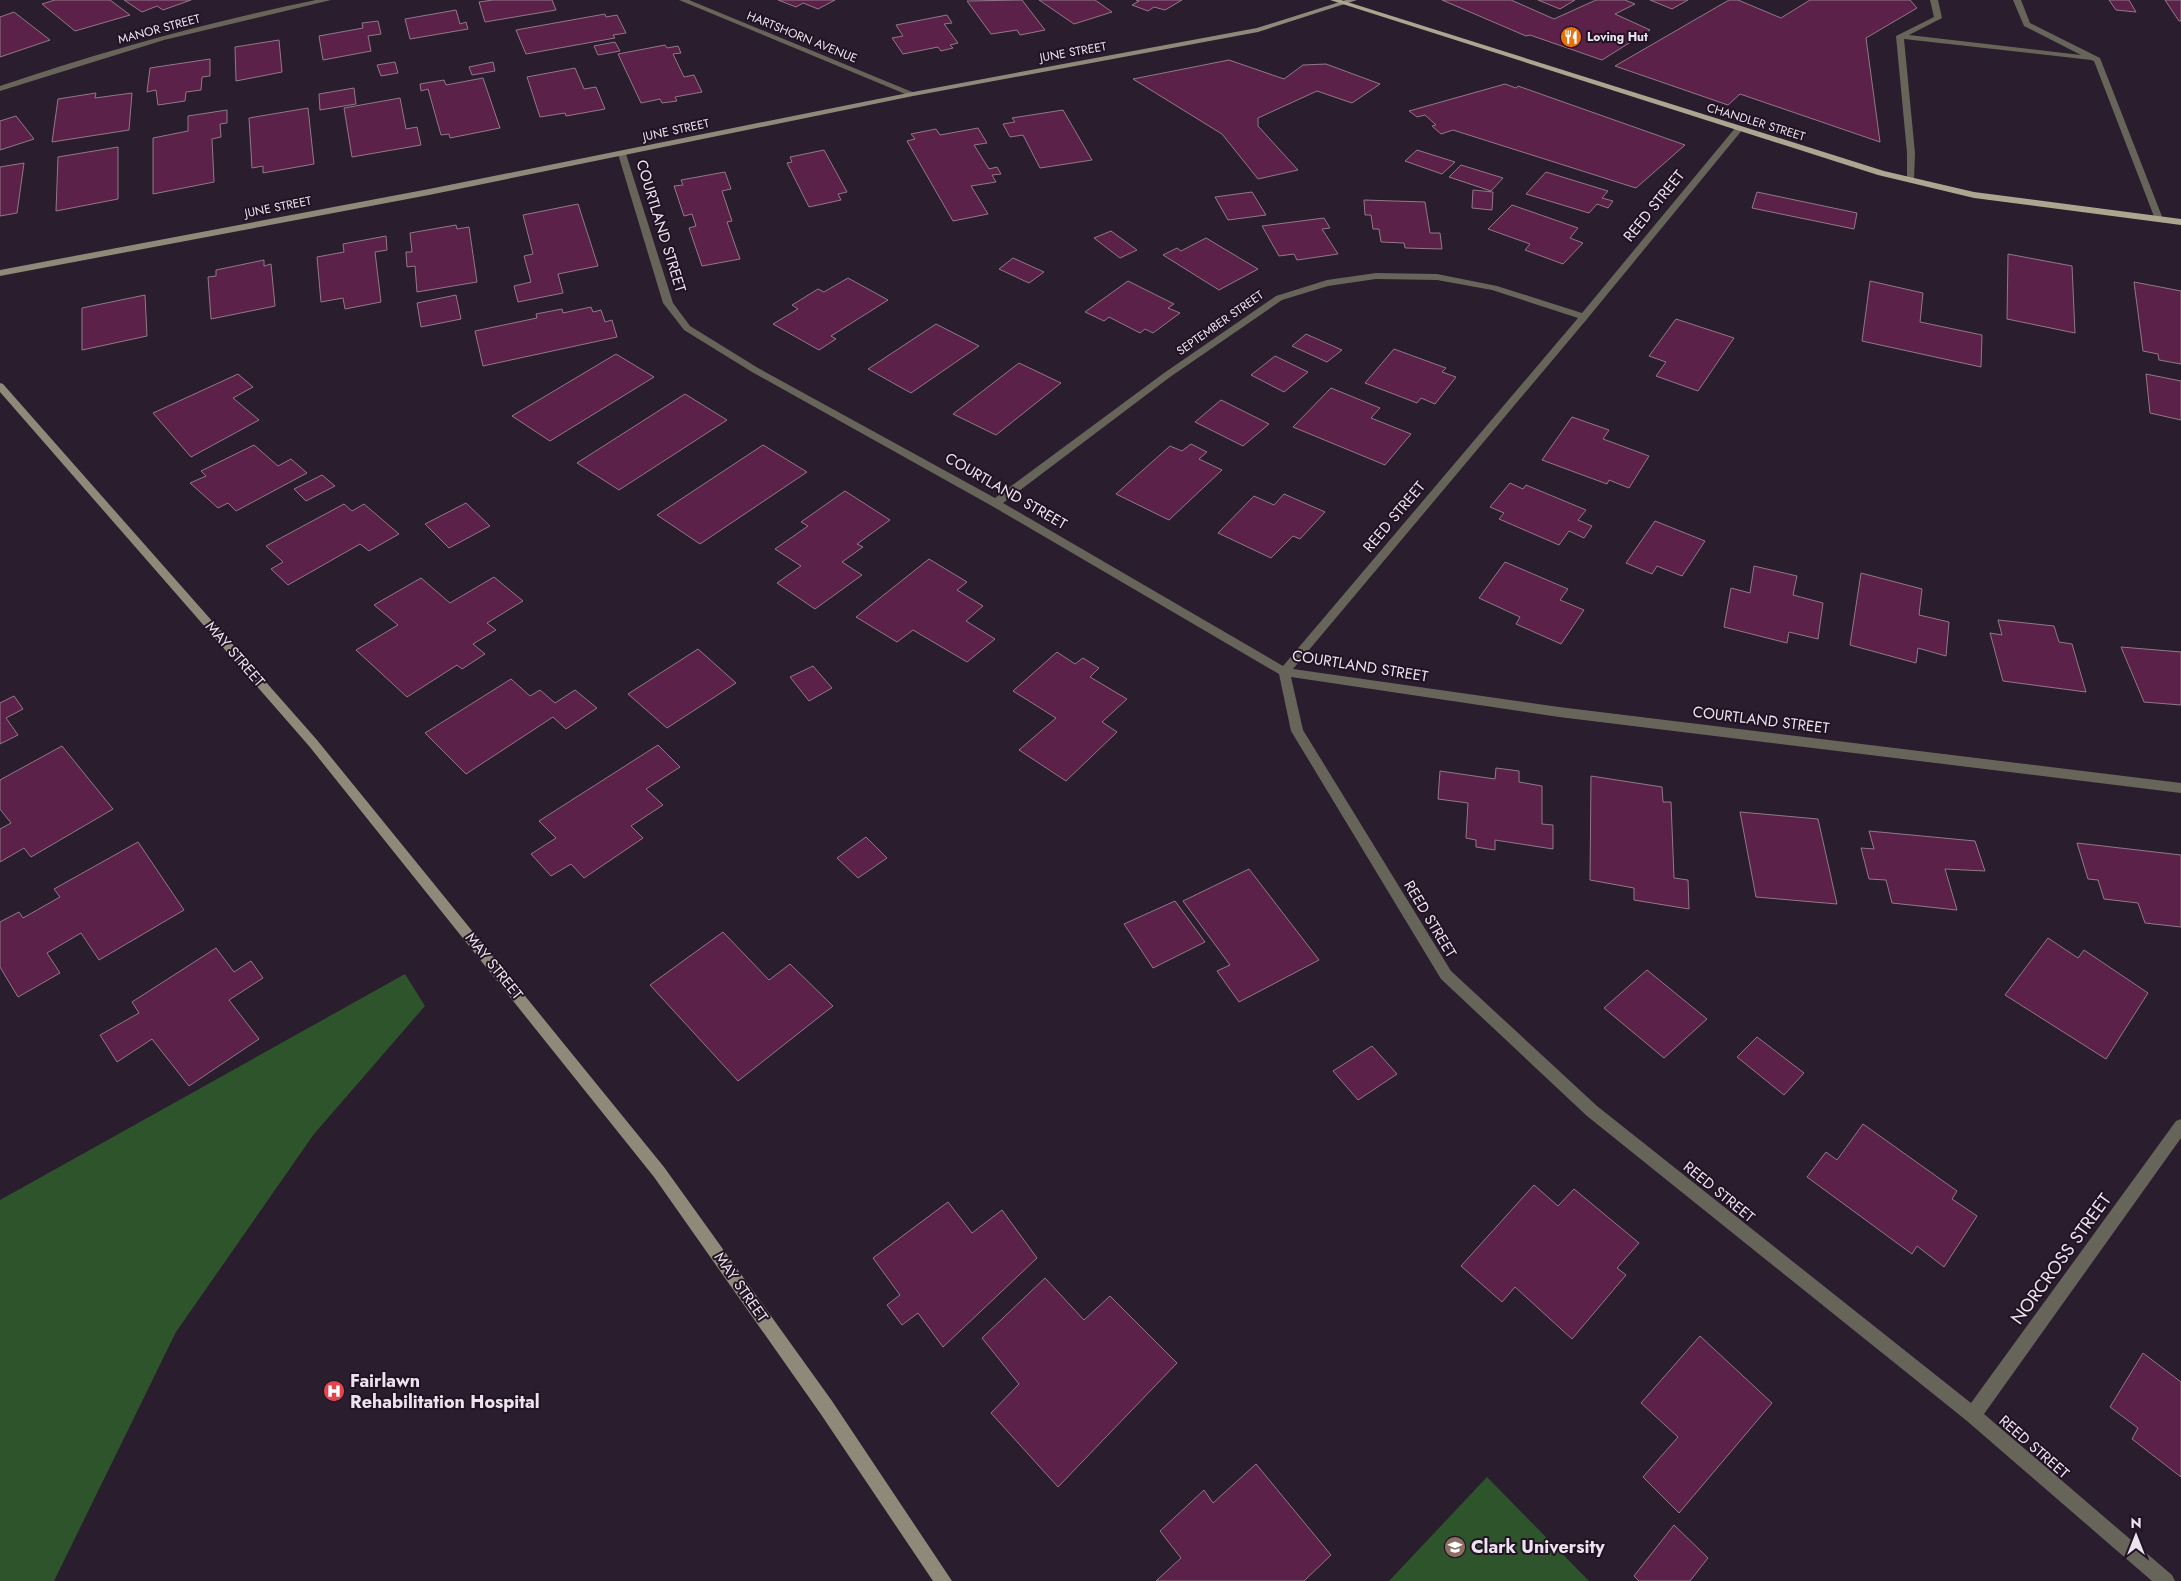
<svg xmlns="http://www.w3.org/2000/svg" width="2181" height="1581" viewBox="0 0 2181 1581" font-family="Jost,sans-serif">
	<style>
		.green { fill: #2d542b }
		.building { fill: #5b2149; stroke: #917887 }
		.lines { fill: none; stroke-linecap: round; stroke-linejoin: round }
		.lane { fill: #676459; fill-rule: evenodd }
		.street { fill: #676459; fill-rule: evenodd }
		.secondary { fill: #8e8978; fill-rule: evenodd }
		.primary { fill: #aca690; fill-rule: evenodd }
		.labels { text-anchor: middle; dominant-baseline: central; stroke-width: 4; stroke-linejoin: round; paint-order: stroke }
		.far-street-label { font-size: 12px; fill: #ece3ef; stroke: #211324 }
		.far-poi-label { font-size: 12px; font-weight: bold; fill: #ece3ef; stroke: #211324; text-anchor: start }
		.street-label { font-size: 15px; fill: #ece3ef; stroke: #211324 }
		.near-street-label { font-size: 18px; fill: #ece3ef; stroke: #211324 }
		.near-poi-label { font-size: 18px; font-weight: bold; fill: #ece3ef; stroke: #211324; text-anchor: start }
	</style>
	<rect width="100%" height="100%" fill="#2a1d2e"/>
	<g class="green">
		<polygon points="405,974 425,1006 314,1134 176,1332 54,1581 0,1581 0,1200"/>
		<polygon points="1487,1477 1589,1581 1389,1581"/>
	</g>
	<g class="building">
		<polygon points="55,0 110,0 130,15 75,31 42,4"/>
		<polygon points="124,0 191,0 163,10 157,6 142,12"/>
		<polygon points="493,0 552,0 556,10 485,22 479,2"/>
		<polygon points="778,0 835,0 818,9 803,3 796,7"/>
		<polygon points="1022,0 1045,30 1020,35 1017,30 991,34 967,1"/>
		<polygon points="1039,0 1095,0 1112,12 1074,24"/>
		<polygon points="1136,0 1182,0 1165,10 1154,7 1148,11 1132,5 1139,1"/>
		<polygon points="1442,0 1511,0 1554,19 1596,0 1625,0 1635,4 1615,14 1650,30 1602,60 1530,35 1526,36"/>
		<polygon points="1538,0 1575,0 1560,9"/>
		<polygon points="1650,0 1688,0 1672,9"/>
		<polygon points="1729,0 1738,0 1781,18 1810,0 1910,0 1917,8 1866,38 1880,142 1740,94 1728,105 1615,66"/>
		<polygon points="2109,0 2129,0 2136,12 2116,10"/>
		<polygon points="2165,0 2181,0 2181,21 2179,21"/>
		<polygon points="456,10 460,24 466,22 468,29 410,39 405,19"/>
		<polygon points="14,12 50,40 0,57 0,17"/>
		<polygon points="605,14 606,17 617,15 626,33 613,35 615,38 526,54 516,30"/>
		<polygon points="947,15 952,23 944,24 958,43 950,45 953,48 941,51 938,47 903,54 892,38 903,36 896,25"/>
		<polygon points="378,21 381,34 368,36 371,51 323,60 319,36 363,28 362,23"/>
		<polygon points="279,40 282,72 236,81 235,47"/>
		<polygon points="615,42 620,51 598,55 594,46"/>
		<polygon points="665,45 667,48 678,46 681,53 673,54 684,77 694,75 702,92 675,97 677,101 662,103 660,99 641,103 618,54"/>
		<polygon points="210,59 210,76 202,77 201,90 186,92 185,101 158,105 156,90 147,92 150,68"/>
		<polygon points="1229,60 1284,79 1303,65 1326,64 1380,84 1352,103 1317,91 1258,118 1258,126 1298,170 1258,179 1222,134 1133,79"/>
		<polygon points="395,62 398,73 381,76 377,65"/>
		<polygon points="493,62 495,71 472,75 469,67"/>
		<polygon points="575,68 584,89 596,87 605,109 566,116 565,113 540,117 527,77"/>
		<polygon points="483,78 500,128 450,138 449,134 441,135 428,89 421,91 420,84 444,80 446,85"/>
		<polygon points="1505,84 1516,88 1518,86 1685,145 1636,188 1453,130 1441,134 1432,126 1436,125 1425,115 1417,117 1409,111"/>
		<polygon points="354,88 356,104 320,110 319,94"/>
		<polygon points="96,93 95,98 132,93 129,130 52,142 58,99"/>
		<polygon points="400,98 406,129 417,127 421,145 352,157 344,108"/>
		<polygon points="308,108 314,164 263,173 263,166 252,168 249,118"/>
		<polygon points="227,110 227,123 220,124 221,137 212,139 214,182 153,194 153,138 188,131 188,116"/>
		<polygon points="1063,110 1092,160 1040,168 1023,135 1010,137 1003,124 1015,122 1012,118"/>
		<polygon points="16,116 34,139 0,150 0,121"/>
		<polygon points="978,128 987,143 974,145 989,169 997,167 1001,174 992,175 996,182 971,186 988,214 953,221 907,141 915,139 911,134 936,129 940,135"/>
		<polygon points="118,147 118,199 56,211 58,157"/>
		<polygon points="824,150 847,192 838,194 841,200 809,207 787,163 792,162 790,157"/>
		<polygon points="1417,150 1455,162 1442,174 1405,161"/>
		<polygon points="24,163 17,213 0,216 0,167"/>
		<polygon points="1461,165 1503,178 1491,191 1449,177"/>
		<polygon points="725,172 731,189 722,191 732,221 727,222 740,259 702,266 689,228 696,226 692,214 684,216 674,186 683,185 681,180"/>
		<polygon points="1546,172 1608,191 1602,198 1613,201 1608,208 1597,204 1589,213 1526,194"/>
		<polygon points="1473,190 1493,192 1492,210 1472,208"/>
		<polygon points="1252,192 1266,215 1228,220 1215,197"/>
		<polygon points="1757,192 1857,213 1854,229 1752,208"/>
		<polygon points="1364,200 1425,202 1430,233 1440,233 1442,249 1405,248 1404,243 1381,242 1379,229 1373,229 1371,215 1365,215"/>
		<polygon points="578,204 598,266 558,274 563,293 518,302 514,286 531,282 524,256 533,254 523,215"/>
		<polygon points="1512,205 1578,228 1570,238 1583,243 1563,264 1525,250 1530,244 1488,229"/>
		<polygon points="1324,218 1330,228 1322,229 1338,254 1297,260 1294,254 1279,256 1262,226"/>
		<polygon points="456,225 457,229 469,227 477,282 417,292 415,266 407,267 406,252 412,252 410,233"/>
		<polygon points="1111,231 1137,250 1120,258 1094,238"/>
		<polygon points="386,236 387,250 375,252 381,302 345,309 343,298 321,302 317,257 344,252 343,244"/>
		<polygon points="1206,238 1258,269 1219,290 1163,255 1177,248 1181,251"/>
		<polygon points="2008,254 2072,266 2075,333 2007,319"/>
		<polygon points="1013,258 1044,272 1029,283 999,269"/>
		<polygon points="264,260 264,266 271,264 275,306 211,319 208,277 216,276 216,270"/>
		<polygon points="848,278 888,300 831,336 836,339 819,350 773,324 798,309 792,305 818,289 824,292"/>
		<polygon points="1128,281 1174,304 1168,308 1180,313 1153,333 1145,329 1140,333 1109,317 1104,321 1085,312"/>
		<polygon points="1870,281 1923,293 1920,322 1982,335 1981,367 1862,341"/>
		<polygon points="2134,282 2181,291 2181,364 2159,360 2158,354 2143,351"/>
		<polygon points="145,295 147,336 82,350 82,308"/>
		<polygon points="456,295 461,319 421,327 417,303"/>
		<polygon points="591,307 593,312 601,310 605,322 612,320 617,337 483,366 475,331 537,318 536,314 562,309 563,313"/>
		<polygon points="1676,319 1734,338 1698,391 1656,376 1666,362 1649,356"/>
		<polygon points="936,324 979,346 911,393 868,369"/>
		<polygon points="1306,334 1342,350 1327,362 1292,346"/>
		<polygon points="1394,349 1446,368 1442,372 1456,377 1435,404 1421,398 1417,403 1365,383"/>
		<polygon points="616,354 654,377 550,441 512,416"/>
		<polygon points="1275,356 1308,372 1284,392 1251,375"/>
		<polygon points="1019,363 1061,383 996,435 953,414"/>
		<polygon points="238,374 253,387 233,398 259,420 191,457 153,413"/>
		<polygon points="2146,374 2181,381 2181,420 2150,413"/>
		<polygon points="1331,388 1380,408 1371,418 1411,434 1385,465 1293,427"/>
		<polygon points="685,394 727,420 619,490 577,463"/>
		<polygon points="1221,400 1269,424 1243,446 1195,422"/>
		<polygon points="1572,417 1609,430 1603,439 1649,456 1629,488 1609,480 1607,484 1542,460"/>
		<polygon points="1191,444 1207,452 1199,459 1222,470 1169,520 1116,494 1170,446 1182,451"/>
		<polygon points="254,445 278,466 291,459 307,473 236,511 228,503 218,508 190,483 206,476 201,471"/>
		<polygon points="763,445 807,472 700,544 657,515"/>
		<polygon points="322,475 335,486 306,501 294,489"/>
		<polygon points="1510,483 1523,489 1526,485 1586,510 1578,520 1592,526 1584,538 1569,531 1559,545 1499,519 1504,513 1490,507"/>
		<polygon points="845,491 890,520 857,544 863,547 842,562 862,575 815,609 777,583 801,566 775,549 808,526 801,522"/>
		<polygon points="1284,494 1325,512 1300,539 1293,536 1271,558 1218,533 1254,496 1274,505"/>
		<polygon points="466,503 490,526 449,548 425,524"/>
		<polygon points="344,504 352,511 364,504 399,534 369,551 360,544 288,585 271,569 283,562 266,546"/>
		<polygon points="1655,521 1705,541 1682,576 1657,566 1652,574 1626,563"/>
		<polygon points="929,559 967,582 957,590 983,606 966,621 995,639 967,662 913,630 897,642 856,617"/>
		<polygon points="1505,562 1568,589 1560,600 1584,610 1561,644 1516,624 1520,617 1479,598"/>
		<polygon points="1754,566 1797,576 1793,595 1823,603 1818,639 1789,632 1787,643 1724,627 1731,588 1750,593"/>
		<polygon points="1861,573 1922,589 1919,615 1949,622 1946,656 1918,648 1916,663 1850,645"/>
		<polygon points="494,577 523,601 487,623 496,630 473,644 485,654 462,669 457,665 407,697 356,650 398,625 374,605 421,578 450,603"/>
		<polygon points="1998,620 2054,626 2059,642 2072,644 2086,692 2003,681 1990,633 2002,635"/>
		<polygon points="2121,647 2181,652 2181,705 2144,702"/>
		<polygon points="698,649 736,683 667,728 628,694"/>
		<polygon points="1057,652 1075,664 1083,658 1099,668 1090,677 1127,699 1102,722 1117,732 1066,781 1019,750 1056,718 1013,691"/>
		<polygon points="813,666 832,688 809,701 790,677"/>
		<polygon points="511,679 530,696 540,690 555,703 575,690 597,708 566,729 553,717 466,774 425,733"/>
		<polygon points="14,696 23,709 6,718 18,735 0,744 0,703"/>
		<polygon points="658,745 680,767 646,789 663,805 631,826 643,838 584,878 571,864 551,876 531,854 556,838 539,821"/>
		<polygon points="62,746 113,809 31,857 24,848 0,862 0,829 11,823 0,809 0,780"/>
		<polygon points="1496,768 1519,771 1519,782 1542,786 1542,824 1553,825 1553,849 1495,840 1495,850 1476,847 1476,840 1466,838 1468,803 1438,799 1440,771 1495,779"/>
		<polygon points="1591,776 1662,787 1663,802 1671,802 1674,878 1688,880 1689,909 1634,900 1634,888 1590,880"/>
		<polygon points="1740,812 1818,819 1837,904 1756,897"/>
		<polygon points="1869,831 1975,841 1985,871 1945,869 1957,910 1892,903 1886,880 1869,879 1861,848 1874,849"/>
		<polygon points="866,837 887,858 858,878 837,858"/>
		<polygon points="138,842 184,910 99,960 81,933 47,953 60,973 18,997 0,967 0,922 19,912 23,918 60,897 54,889"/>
		<polygon points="2077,843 2181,855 2181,927 2145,923 2138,903 2104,899 2098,880 2088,879"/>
		<polygon points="1249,869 1319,960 1239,1002 1217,971 1230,965 1183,901"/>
		<polygon points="1175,901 1205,942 1153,968 1124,924"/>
		<polygon points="723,932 769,980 790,964 833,1006 738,1081 650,985"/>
		<polygon points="2048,938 2078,958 2084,950 2148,993 2106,1059 2005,995"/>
		<polygon points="216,948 234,972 251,961 263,978 229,1000 259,1039 189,1086 152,1039 117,1062 100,1035 139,1013 132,1002"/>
		<polygon points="1647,970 1707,1019 1664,1058 1604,1008"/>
		<polygon points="1757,1037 1804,1073 1784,1095 1737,1057"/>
		<polygon points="1372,1046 1397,1074 1358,1100 1333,1071"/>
		<polygon points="1863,1124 1957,1191 1952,1199 1977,1216 1944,1267 1917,1246 1912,1254 1807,1177 1826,1152 1837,1160"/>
		<polygon points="1534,1185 1558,1206 1574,1189 1639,1243 1617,1268 1626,1275 1572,1339 1515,1287 1502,1302 1461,1266"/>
		<polygon points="948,1202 972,1233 1002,1210 1037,1258 943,1347 918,1313 902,1325 887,1305 900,1295 873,1258"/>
		<polygon points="1045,1278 1084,1320 1110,1296 1177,1363 1058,1487 991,1413 1019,1384 982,1338"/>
		<polygon points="1700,1336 1772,1403 1679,1513 1643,1477 1678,1437 1641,1403"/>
		<polygon points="2143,1353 2181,1382 2181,1477 2132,1439 2138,1428 2110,1407"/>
		<polygon points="1256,1464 1331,1555 1304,1581 1156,1581 1181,1558 1160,1531 1204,1490 1213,1503"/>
		<polygon points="1674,1525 1708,1558 1690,1581 1639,1581 1634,1576"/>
	</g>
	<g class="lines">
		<polygon class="lane" points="1930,0 1938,0 1942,18 1909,35 2081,55 2024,26 2013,0 2021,0 2030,23 2100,58 2163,219 2162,221 2155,219 2094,61 2091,60 1904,39 1915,153 1914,180 1907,182 1907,153 1896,36 1934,17"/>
		<g class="street">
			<path d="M316,0H331L164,40L0,91V86C104,51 209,22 316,0Z"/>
			<polygon points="679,0 689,0 917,94 910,96"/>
			<path d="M1736,127L1743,129L1587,319L1293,669L1559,707L2181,783V793L1559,717L1291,677L1303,730L1451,971L1597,1106L1971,1403L2176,1121L2181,1119V1138L1984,1414L2172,1575L2175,1581H2152L1967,1421L1587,1116L1441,979L1291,731L1279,674L992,506L752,372L684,330L663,303L618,154L622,152L626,154L673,303L690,326L758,368L995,498L1164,373L1276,296L1327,280L1376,273L1437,274L1497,286L1582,313ZM1376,279L1437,280L1492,290L1578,318L1283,666L1003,503L1170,377L1282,300L1328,286Z"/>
		</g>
		<g class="secondary">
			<polygon points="1346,0 1357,0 1258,32 913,96 429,195 0,276 0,270 429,189 913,92 1257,28"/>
			<polygon points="0,383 3,384 317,740 664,1167 832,1401 952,1581 933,1581 820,1413 654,1177 309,746 0,392"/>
		</g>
		<polygon class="primary" points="1330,0 1341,0 1884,171 1974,192 2181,219 2181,225 1974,198 1878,175"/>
	</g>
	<defs>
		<g id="restaurant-disc" transform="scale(1.125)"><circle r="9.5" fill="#e8710a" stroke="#211324"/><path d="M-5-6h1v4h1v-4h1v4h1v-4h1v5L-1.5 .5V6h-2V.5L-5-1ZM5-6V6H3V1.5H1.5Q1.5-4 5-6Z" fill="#fff"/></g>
		<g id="hospital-disc" transform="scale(1.125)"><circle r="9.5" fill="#e0444e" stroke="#211324"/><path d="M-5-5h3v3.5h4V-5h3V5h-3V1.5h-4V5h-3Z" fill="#fff"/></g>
		<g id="university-disc" transform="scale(1.125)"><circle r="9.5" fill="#8d6e63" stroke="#211324"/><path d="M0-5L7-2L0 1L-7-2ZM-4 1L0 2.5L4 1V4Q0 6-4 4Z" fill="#fff"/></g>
	</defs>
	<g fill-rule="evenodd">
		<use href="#restaurant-disc" x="1571" y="37"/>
		<use href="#hospital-disc" x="334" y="1391"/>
		<use href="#university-disc" x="1455" y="1547"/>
	</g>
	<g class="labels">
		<g class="far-street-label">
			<text transform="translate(159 29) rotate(-15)">MANOR STREET</text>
			<text transform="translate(802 37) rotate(22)">HARTSHORN AVENUE</text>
			<text transform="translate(1073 52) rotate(-10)">JUNE STREET</text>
			<text transform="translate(1756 122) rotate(17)">CHANDLER STREET</text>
			<text transform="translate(676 130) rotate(-12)">JUNE STREET</text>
			<text transform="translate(278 207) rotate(-11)">JUNE STREET</text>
			<text transform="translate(1220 323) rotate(-35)">SEPTEMBER STREET</text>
		</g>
		<g class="far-poi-label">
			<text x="1587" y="37">Loving Hut</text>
		</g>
		<g class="street-label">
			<text transform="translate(1654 206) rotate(-51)">REED STREET</text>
			<text transform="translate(661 226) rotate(73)">COURTLAND STREET</text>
			<text transform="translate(1006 491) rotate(30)">COURTLAND STREET</text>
			<text transform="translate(1394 517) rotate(-50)">REED STREET</text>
			<text transform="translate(235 654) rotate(49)">MAY STREET</text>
			<text transform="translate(1360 666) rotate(9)">COURTLAND STREET</text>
			<text transform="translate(1761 720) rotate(7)">COURTLAND STREET</text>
			<text transform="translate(1430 919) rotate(59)">REED STREET</text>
			<text transform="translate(494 966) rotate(51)">MAY STREET</text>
			<text transform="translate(1719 1192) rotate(39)">REED STREET</text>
			<text transform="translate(741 1287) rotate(55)">MAY STREET</text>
			<text transform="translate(2034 1447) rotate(41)">REED STREET</text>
		</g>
		<g class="near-street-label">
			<text transform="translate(2061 1259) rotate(-54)">NORCROSS STREET</text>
		</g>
		<g class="near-poi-label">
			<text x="350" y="1381">Fairlawn<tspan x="350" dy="21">Rehabilitation Hospital</tspan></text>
			<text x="1471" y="1547">Clark University</text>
		</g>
	</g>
	<g transform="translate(2136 1536)" stroke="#211324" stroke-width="4" paint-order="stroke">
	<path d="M0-4L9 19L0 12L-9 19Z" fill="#ece3ef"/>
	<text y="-8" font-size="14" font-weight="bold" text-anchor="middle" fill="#ece3ef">N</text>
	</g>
</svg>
